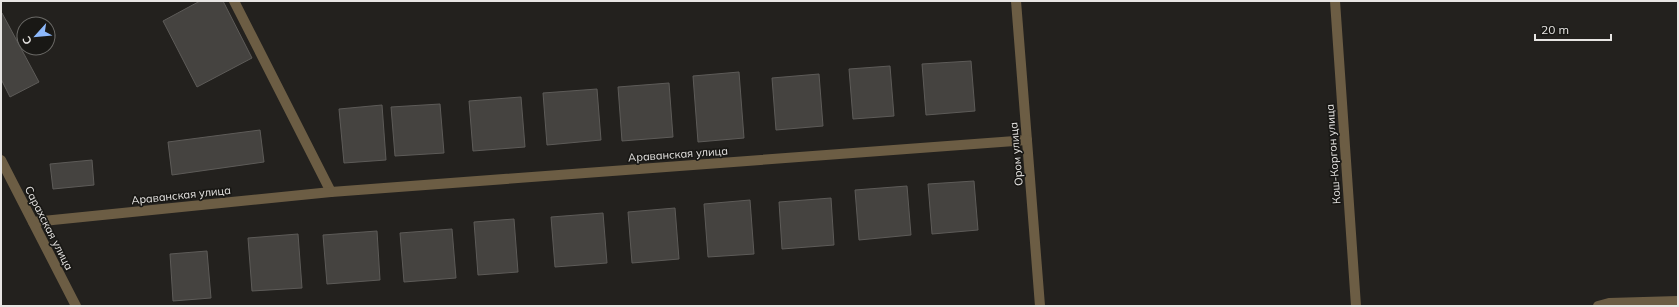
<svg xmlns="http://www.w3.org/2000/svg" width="1679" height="307" viewBox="0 0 1679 307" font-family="Mulish,sans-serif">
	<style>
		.building { fill: #454340; stroke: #5d5b58 }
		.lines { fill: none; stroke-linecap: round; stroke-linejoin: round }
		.minor { stroke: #6c5d44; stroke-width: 10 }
		.tertiary { stroke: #6c5d44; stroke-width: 10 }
		.labels { text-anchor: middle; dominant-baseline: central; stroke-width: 3.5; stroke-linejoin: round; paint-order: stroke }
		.street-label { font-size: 11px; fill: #e7e5e3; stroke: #191815 }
	</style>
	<rect width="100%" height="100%" fill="#23211e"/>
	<g class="building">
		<polygon points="200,1 223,1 252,58 197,87 163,21"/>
		<polygon points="1,13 2,13 39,82 10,97 1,79"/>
		<polygon points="971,61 975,111 926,115 922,64"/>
		<polygon points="890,66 894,116 853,119 849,69"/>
		<polygon points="739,72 744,138 698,142 693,76"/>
		<polygon points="819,74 823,126 776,130 772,78"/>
		<polygon points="669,83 673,137 622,141 618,87"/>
		<polygon points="597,89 601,140 547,145 543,93"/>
		<polygon points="521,97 525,147 473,151 469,101"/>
		<polygon points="440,104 444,153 395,156 391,107"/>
		<polygon points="382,105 386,160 344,163 339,109"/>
		<polygon points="260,130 264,162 172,175 168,142"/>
		<polygon points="92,160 94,185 53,189 50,164"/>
		<polygon points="974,181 978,230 932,234 928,184"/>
		<polygon points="907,186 911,235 859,240 855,190"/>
		<polygon points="831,198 834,245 782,249 779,202"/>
		<polygon points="750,200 754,254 708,257 704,204"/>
		<polygon points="675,208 679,259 632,263 628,212"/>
		<polygon points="603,213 607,263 555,267 551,217"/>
		<polygon points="514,219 518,272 478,275 474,222"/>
		<polygon points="452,229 456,278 404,282 400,233"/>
		<polygon points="377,231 380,280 327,284 323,235"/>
		<polygon points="298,234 302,288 252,291 248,238"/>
		<polygon points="207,251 211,298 173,301 170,254"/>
	</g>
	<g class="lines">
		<g class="minor">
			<polyline points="234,1 331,192"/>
			<polyline points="1016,1 1040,306"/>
			<polyline points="33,222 331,192 1027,140"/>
			<polyline points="1598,306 1609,303 1678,301"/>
		</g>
		<g class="tertiary">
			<polyline points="1335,1 1356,306"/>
			<polyline points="1,160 76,306"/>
		</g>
	</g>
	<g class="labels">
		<g class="street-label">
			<text transform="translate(678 154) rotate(-4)">Араванская улица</text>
			<text transform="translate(1016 154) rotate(-95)">Ором улица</text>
			<text transform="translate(1333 154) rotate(-94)">Кош-Коргон улица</text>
			<text transform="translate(181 195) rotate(-6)">Араванская улица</text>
			<text transform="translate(49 228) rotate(63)">Сарахская улица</text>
		</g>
	</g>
	<rect width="1679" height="307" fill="none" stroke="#e7e5e3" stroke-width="4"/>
	<g transform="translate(36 36) rotate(243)"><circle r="19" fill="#191815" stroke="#6b6a67"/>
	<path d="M0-3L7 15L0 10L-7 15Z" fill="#8db9fc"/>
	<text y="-6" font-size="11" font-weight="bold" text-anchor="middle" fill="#e7e5e3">С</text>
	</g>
	<path d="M1535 34v6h76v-6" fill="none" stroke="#e7e5e3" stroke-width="2"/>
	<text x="1541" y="34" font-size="12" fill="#e7e5e3" stroke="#191815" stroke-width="3" paint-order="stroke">20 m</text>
</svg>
